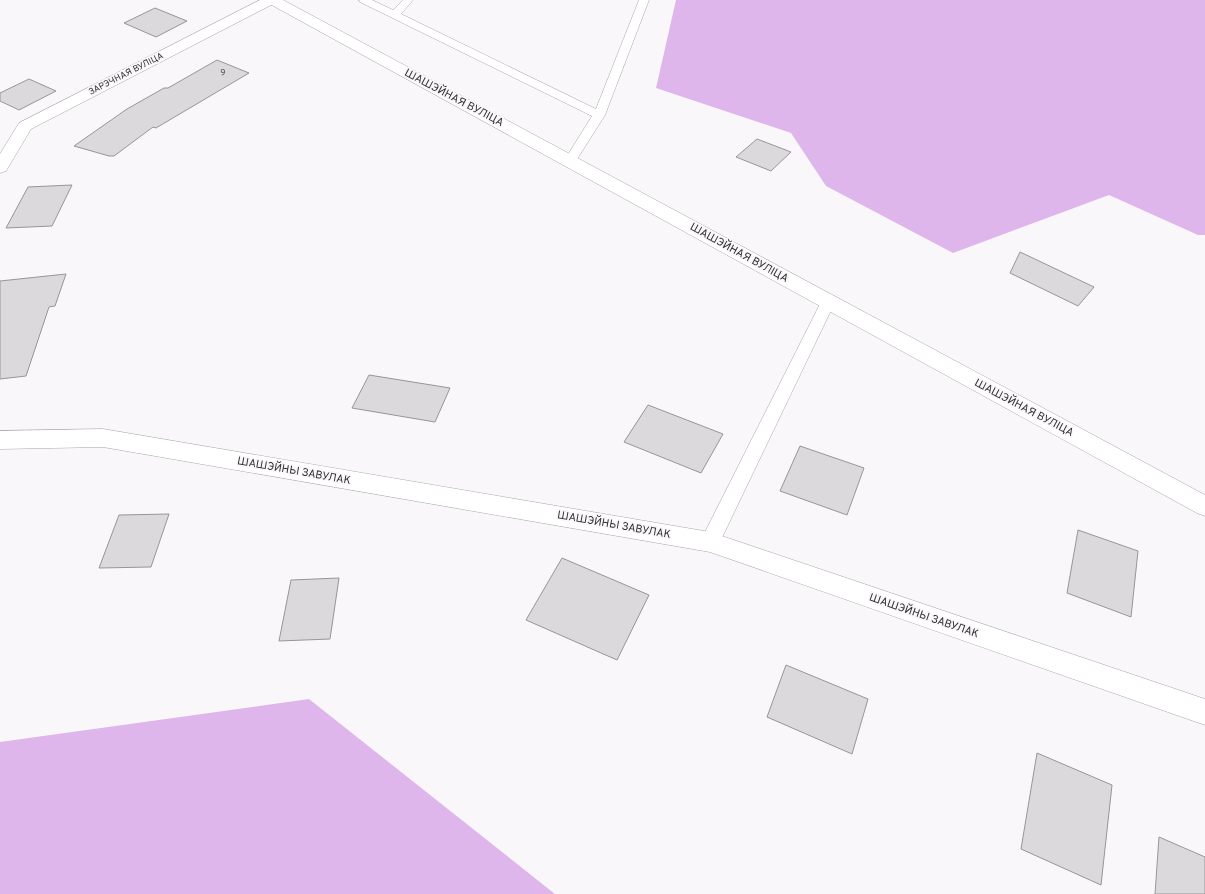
<svg xmlns="http://www.w3.org/2000/svg" width="1205" height="894" viewBox="0 0 1205 894" font-family="Overpass,sans-serif">
	<style>
		.forest { fill: #deb6eb }
		.building { fill: #dcd9dc; stroke: #989599 }
		.lines { fill: none; stroke-linecap: round; stroke-linejoin: round }
		.service-casing { stroke: #a7a5a8; stroke-width: 1 }
		.minor-casing { stroke: #a7a5a8; stroke-width: 1 }
		.secondary-casing { stroke: #a7a5a8; stroke-width: 1 }
		.service { fill: #fff; fill-rule: evenodd }
		.minor { fill: #fff; fill-rule: evenodd }
		.secondary { fill: #fff; fill-rule: evenodd }
		.labels { text-anchor: middle; dominant-baseline: central; stroke-width: 3.5; stroke-linejoin: round; paint-order: stroke }
		.number-label { font-size: 9px; fill: #5c5a5c }
		.far-street-label { font-size: 9px; fill: #313031; stroke: #faf7fb }
		.street-label { font-size: 11px; fill: #313031; stroke: #faf7fb }
	</style>
	<rect width="100%" height="100%" fill="#faf7fb"/>
	<g class="forest">
		<polygon points="676,0 1205,0 1205,235 1198,235 1109,195 953,253 826,186 791,133 656,88"/>
		<polygon points="309,699 555,894 0,894 0,742"/>
	</g>
	<g class="building">
		<polygon points="155,8 187,21 156,37 124,23"/>
		<polygon points="217,60 249,73 156,128 153,127 114,156 109,156 74,146 127,109 164,88 168,88"/>
		<polygon points="29,79 56,91 19,110 0,101 0,93"/>
		<polygon points="757,139 791,152 771,171 736,157"/>
		<polygon points="72,185 52,226 6,228 28,187"/>
		<polygon points="1020,252 1094,287 1078,306 1010,273"/>
		<polygon points="66,274 55,306 49,307 26,376 0,379 0,281"/>
		<polygon points="369,375 450,388 435,422 352,408"/>
		<polygon points="648,405 723,434 701,473 624,442"/>
		<polygon points="800,446 864,468 847,515 780,491"/>
		<polygon points="169,514 151,567 99,568 119,515"/>
		<polygon points="1078,530 1138,551 1131,617 1067,593"/>
		<polygon points="562,558 649,595 617,660 526,620"/>
		<polygon points="339,578 330,639 279,641 291,580"/>
		<polygon points="786,665 868,699 852,754 767,717"/>
		<polygon points="1037,753 1112,785 1101,885 1021,849"/>
		<polygon points="1159,837 1205,857 1205,894 1155,894"/>
	</g>
	<g class="lines">
		<g class="service-casing">
			<g id="service">
				<polygon points="359,0 372,0 393,10 403,0 413,0 401,14 596,109 639,0 649,0 605,115 574,164 566,164 564,161 592,116 360,2"/>
				<polygon points="828,297 833,298 835,302 717,548 710,550 703,548 701,542 703,536 821,302 823,298"/>
			</g>
		</g>
		<g class="minor-casing">
			<g id="minor">
				<polygon points="260,0 277,0 275,3 31,129 6,171 0,173 0,154 19,123"/>
				<polygon points="103,429 710,532 1205,699 1205,725 710,552 103,447 0,449 0,431"/>
			</g>
		</g>
		<g class="secondary-casing">
			<polygon id="secondary" points="266,0 283,0 1205,495 1205,516 1197,513 268,3"/>
		</g>
		<use href="#service" class="service"/>
		<use href="#minor" class="minor"/>
		<use href="#secondary" class="secondary"/>
	</g>
	<g class="labels">
		<g class="number-label">
			<text x="223" y="73">9</text>
		</g>
		<g class="far-street-label">
			<text transform="translate(126 74) rotate(-27)">ЗАРЭЧНАЯ ВУЛІЦА</text>
		</g>
		<g class="street-label">
			<text transform="translate(454 98) rotate(28)">ШАШЭЙНАЯ ВУЛІЦА</text>
			<text transform="translate(739 253) rotate(29)">ШАШЭЙНАЯ ВУЛІЦА</text>
			<text transform="translate(1024 408) rotate(28)">ШАШЭЙНАЯ ВУЛІЦА</text>
			<text transform="translate(294 471) rotate(10)">ШАШЭЙНЫ ЗАВУЛАК</text>
			<text transform="translate(614 525) rotate(10)">ШАШЭЙНЫ ЗАВУЛАК</text>
			<text transform="translate(924 616) rotate(19)">ШАШЭЙНЫ ЗАВУЛАК</text>
		</g>
	</g>
</svg>
